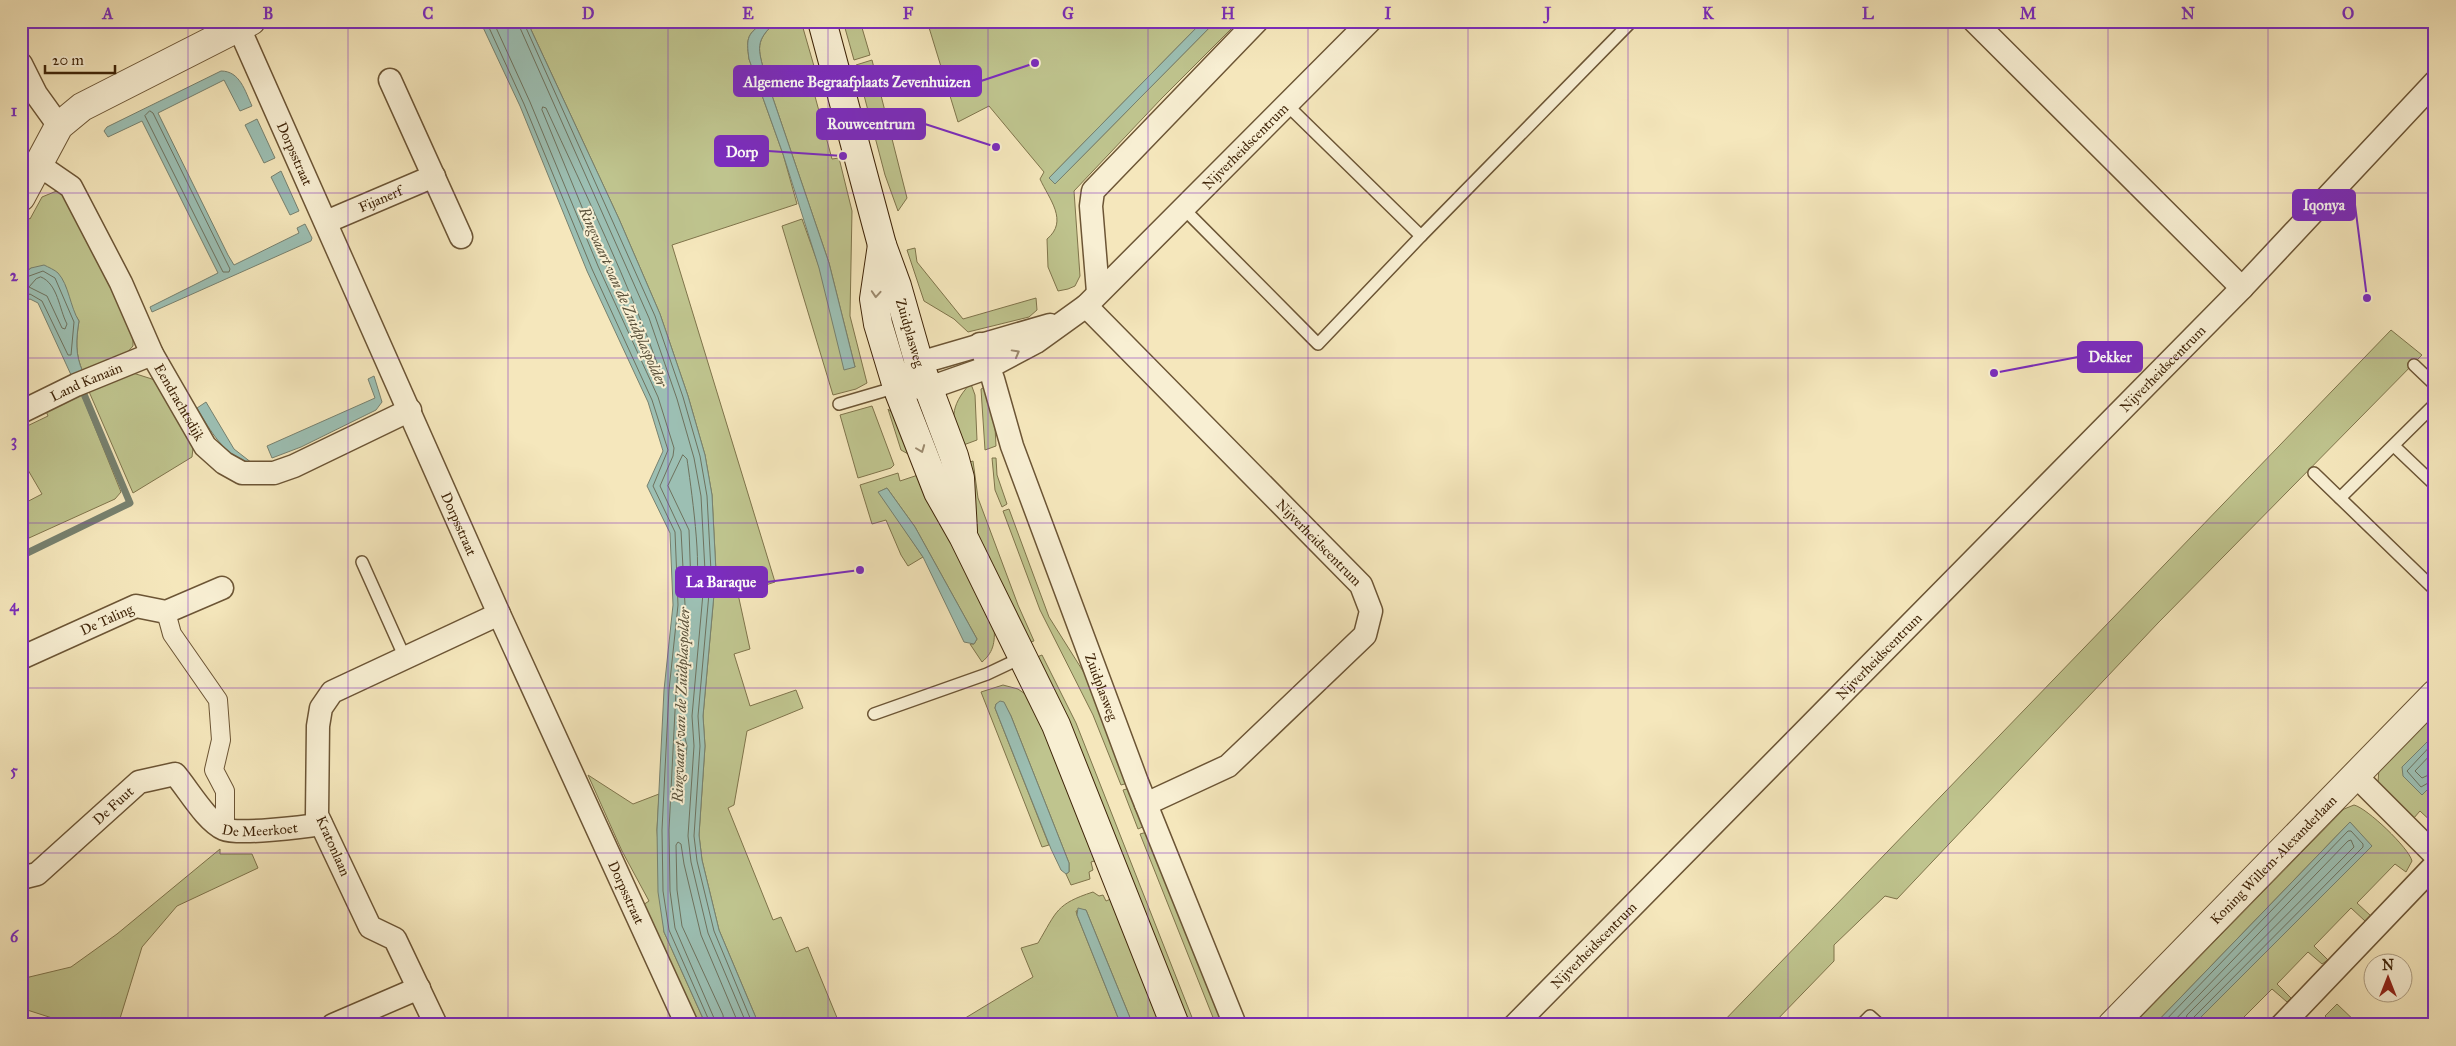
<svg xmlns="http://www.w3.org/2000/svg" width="2456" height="1046" viewBox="0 0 2456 1046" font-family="'IM FELL Great Primer',serif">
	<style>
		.green { fill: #bfc48e; stroke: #7f744b }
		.water { fill: #9cbfb3; stroke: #77816f }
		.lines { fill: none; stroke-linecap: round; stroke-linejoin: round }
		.shore { stroke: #6e725e; stroke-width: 1 }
		.stream { stroke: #77816f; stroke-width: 7 }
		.service-casing { stroke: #6c5535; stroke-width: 14 }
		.pedestrian-casing { stroke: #6c5535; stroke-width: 20 }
		.minor-casing { stroke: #6c5535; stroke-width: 25 }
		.tertiary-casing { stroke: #6c5535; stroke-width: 30 }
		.secondary-casing { stroke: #3f2408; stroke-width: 30 }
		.service { stroke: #f8efd3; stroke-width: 11 }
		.pedestrian { stroke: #f8efd3; stroke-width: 18 }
		.minor { stroke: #f8efd3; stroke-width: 22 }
		.tertiary { stroke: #f8efd3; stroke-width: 28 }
		.secondary { stroke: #f8efd3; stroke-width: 28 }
		.oneway { stroke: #9c8a6e }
		.grid { fill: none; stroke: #7b2cbf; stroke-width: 1; stroke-opacity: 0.55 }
		.labels { text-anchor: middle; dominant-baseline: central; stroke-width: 4; stroke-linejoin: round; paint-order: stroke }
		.street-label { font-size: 14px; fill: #3f2408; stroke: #f8efd3 }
		.water-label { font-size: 15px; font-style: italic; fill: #5b523b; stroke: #f8efd3 }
		.leader { fill: none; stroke: #7b2cbf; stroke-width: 2 }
		.callout-dot { fill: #7b2cbf; stroke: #f8efd3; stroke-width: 2 }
		.callout { fill: #7b2cbf; stroke: #7b2cbf; stroke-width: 2 }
		.callout-label { font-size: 15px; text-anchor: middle; font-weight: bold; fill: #fff }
		.neatline { fill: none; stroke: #7b2cbf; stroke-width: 2 }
		.grid-label { font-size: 16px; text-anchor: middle; font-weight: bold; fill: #7b2cbf }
	</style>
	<rect width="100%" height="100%" fill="#f5e7bc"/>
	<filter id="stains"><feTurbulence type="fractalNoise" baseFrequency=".004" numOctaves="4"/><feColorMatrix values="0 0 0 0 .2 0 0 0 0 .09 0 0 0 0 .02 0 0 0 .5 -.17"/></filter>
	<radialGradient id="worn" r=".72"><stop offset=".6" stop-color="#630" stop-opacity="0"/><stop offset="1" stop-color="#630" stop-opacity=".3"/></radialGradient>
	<g class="green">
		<path d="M527,21H766C747,34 746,37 749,59L783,154L797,204L672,245L775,582L738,594L750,649L734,654L750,706L796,690L803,708L747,731L734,805L728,808L773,920L781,917L796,952L808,947L840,1025H759L719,930L702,860L699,835L705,746L703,716L716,572L712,495L705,455L688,396L660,314L619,219Z"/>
		<path d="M777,21H801L820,87L813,89L832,159L839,158L852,211L850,316L867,383L856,389L833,395L782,226L802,219L855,367L829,263L765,75C758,48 754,41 777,21Z"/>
		<polygon points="843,21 860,21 870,55 854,60"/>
		<path d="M927,21H1203L1049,178L1055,184L1216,21H1239L1162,98L1074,191L1080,276L1075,286L1068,289L1058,291L1048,267L1047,239C1069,221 1049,199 1040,179L1044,172L989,106L958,122Z"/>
		<polygon points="872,60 907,198 898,211 885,175 856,65"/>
		<path d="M59,190L69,197L133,330V346L122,358L83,372C75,355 76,339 79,321L72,310L65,285L31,268L21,276V218L23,215L30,219L42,197Z"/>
		<polygon points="915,248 917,262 963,319 1036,298 1037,310 1029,317 968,332 954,319 924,301 907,250"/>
		<polygon points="2391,330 2422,355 2158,623 1897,899 1885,896 1834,945 1834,961 1772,1025 1720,1025"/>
		<polygon points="133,373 155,380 194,439 192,457 133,493 87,387"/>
		<path d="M970,384H971L975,395L977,440L958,447C952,420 949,407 970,384Z"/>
		<polygon points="987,386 994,407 996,446 985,450 981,389"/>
		<polygon points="81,393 121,492 115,499 29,538 21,527 21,505 42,494 21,458 21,429 48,416 45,409"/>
		<polygon points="872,406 894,465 891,468 858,478 840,415"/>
		<polygon points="888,409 901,420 910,455 901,450"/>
		<polygon points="992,458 996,458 997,475 1007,504 1002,507 995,490"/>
		<polygon points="973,461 978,498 1018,605 1034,641 1030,642 976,533 964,464"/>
		<path d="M898,473L900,481L924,473L994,623C995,640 995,651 982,662L970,644H974L977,639L915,527L887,488L879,492L923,557L908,566L901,555L886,520L872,524L860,485Z"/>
		<polygon points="1009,509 1049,617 1088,679 1128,783 1121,785 1093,715 1040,610 1003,511"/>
		<polygon points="1042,655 1076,723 1195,1025 1188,1025 1070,725 1037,657"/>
		<polygon points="1003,685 1018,689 1031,698 1098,860 1091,862 1093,870 1089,872 1090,879 1071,885 1066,874 1069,872 1069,863 1011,716 1004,703 996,704 995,708 1049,845 1042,847 981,692"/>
		<polygon points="2435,708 2435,734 2402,767 2422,795 2435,782 2435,825 2420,811 2413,819 2378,783 2379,768"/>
		<polygon points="588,775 633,804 659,794 657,830 664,932 706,1025 697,1025 643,905 649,901 622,851"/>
		<polygon points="1130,788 1145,826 1138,829 1123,790"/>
		<path d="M2354,805C2367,808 2409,848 2412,861L2406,872L2395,864L2357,903L2371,916L2365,921L2351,908L2314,946L2328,960L2322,964L2308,952L2277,984L2291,998L2287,1002L2272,989L2241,1020L2245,1025H2193L2371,846L2350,822L2154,1025H2133L2344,809Z"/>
		<polygon points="1147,832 1224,1025 1216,1025 1140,834"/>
		<polygon points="220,849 220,854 252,854 258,868 177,906 142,947 118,1025 74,1025 21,1008 21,979 71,967 117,934"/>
		<path d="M1093,892L1099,896L1103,895L1106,901L1113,898L1163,1025H1133L1086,910L1076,911L1077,915L1121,1025H969L962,1020L1033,977L1021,948L1038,943C1057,911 1056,904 1093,892Z"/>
		<polygon points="2337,1004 2359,1025 2334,1025 2325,1016"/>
	</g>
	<g class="water">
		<polygon points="480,21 527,21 619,219 660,314 688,396 705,455 712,495 716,572 703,716 705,746 699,835 702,860 719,930 759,1025 706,1025 664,932 658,892 657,830 664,690 673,605 670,533 647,486 663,451 648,402 587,271 520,106"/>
		<path d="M766,21H777C754,41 758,48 765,75L829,263L855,367L844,370L819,268L783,154L749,59C746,37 747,34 766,21Z"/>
		<polygon points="1203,21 1216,21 1055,184 1049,178"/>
		<path d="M221,71C240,71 245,91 252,106L240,111L224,80L158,113L228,255L234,265L299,233L297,228L305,224L312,238L311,241L152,312L150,307L218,273L142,121L108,137L104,131L107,127Z"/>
		<polygon points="257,119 275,158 264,163 245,125"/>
		<polygon points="281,171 299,211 290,215 271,177"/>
		<path d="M44,265C48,267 55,270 58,273C69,285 70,307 79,321C76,340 75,355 83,372L72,377L38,303L30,299L21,303V276L31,268Z"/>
		<polygon points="374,376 382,402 376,410 301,447 272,458 267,446 375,398 368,379"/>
		<path d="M206,402L234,449L252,463C225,458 210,430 197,408Z"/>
		<polygon points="887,488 915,527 977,639 974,644 964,642 923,557 878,492"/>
		<polygon points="1000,701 1004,702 1011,716 1069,863 1069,872 1066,874 1061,870 1051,849 995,708 996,704"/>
		<polygon points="2435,734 2435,782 2422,795 2403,776 2402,767"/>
		<polygon points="2350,822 2372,846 2193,1025 2154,1025"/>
		<polygon points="1078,908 1086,910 1133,1025 1121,1025 1077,915"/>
	</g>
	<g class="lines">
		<g class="shore">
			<polyline points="486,21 524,104 592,269 652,400 668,450 653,486 675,532 678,605 669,690 662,830 663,891 669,930 711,1025"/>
			<polyline points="493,21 530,102 598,266 658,397 674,448 673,456 660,486 681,531 685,605 676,691 669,830 670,891 675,928 717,1025"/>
			<polyline points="517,21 649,318 677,399 694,458 701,496 705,571 692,716 694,746 688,836 691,862 708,933 747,1025"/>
			<polyline points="523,21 655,316 683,397 700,456 707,496 711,571 698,716 700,746 694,836 697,861 714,931 753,1025"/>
			<path d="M543,107L546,108C586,195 628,281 660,371L658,374L655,373L605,263L542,110Z"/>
			<polygon points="150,111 153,113 230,269 229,272 223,272 145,116"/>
			<path d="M41,277C58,284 59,309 67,324L65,329L62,328L47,296L29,287L36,279Z"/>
			<polyline points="21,279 43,271 55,278 74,322 71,355 68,355 42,301 30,294 21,298"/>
			<path d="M683,455L687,459C690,480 704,575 694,588L691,586L689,530L668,486Z"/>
			<polygon points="684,734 687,746 684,773 681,776 679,773 681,736"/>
			<polyline points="2435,741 2407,771 2421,787 2435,779"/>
			<polyline points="2435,750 2415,771 2422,778 2435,772"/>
			<polyline points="724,1025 723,1015 682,926 677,890 676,845 678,842 681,844 684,864 701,935 739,1025"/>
			<polyline points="2161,1025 2348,831 2351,831 2363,844 2363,847 2192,1019 2190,1025"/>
			<polyline points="2170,1025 2348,841 2351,840 2354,847 2187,1015 2184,1025"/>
		</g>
		<polyline class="stream" points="21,556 130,503 81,387"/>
		<g class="service-casing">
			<g id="service">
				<polyline points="1287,105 1421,236 1632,21"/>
				<polyline points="1184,209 1318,344 1421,236"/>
				<polyline points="2414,365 2435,385"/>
				<polyline points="839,404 897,387"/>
				<polyline points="2394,446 2435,485"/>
				<polyline points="2314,473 2435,590"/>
				<polyline points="2340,498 2435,404"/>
				<polyline points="362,562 405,658"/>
				<polyline points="874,714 987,674 1023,657"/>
				<polyline points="1861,1025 1870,1016 1880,1025"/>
			</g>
		</g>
		<g class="pedestrian-casing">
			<polyline id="pedestrian" points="166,612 172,634 218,700 221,740 214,770 225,791 225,830"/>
		</g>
		<g class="minor-casing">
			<g id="minor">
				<path id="s1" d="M236,21L499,614L687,1025"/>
				<polyline points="1974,21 2242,288"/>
				<polyline points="21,64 36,94 59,126"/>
				<polyline points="390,80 461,237"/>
				<path id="s2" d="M39,165L71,187L121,283L152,354L205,446L224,463L242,473H274L294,466L410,410"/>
				<path id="s3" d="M326,222L434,176"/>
				<polyline points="1098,292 1091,206 1093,191 1257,21"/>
				<path id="s4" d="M1086,306L1361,585L1371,611L1365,635L1228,766L1146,804"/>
				<path id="s5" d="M980,344L993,379L1012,446L1137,782L1235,1025"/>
				<polyline points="908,375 919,363 926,361 1050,325"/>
				<path id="s6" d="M897,387L929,388L989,367L1036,342L1086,306L1370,21"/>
				<path id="s7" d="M21,412L76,385L152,354"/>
				<path id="s8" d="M21,658L136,606L166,612L222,588"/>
				<polyline points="2356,776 2435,855"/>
				<path id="s9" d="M21,878L37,874L139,782L175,774C188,789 206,821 224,829C238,835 304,827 321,824"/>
				<polyline points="333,1025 419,988"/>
				<polyline points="436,1025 395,939 370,927 317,815 318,726 321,708 332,692 499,614"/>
				<path id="s10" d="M1515,1025L2242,288L2435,82"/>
				<polyline points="2282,1025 2435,865"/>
			</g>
		</g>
		<g class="tertiary-casing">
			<g id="tertiary">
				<polyline points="21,197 59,126 82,107 251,21"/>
				<path id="s11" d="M2112,1025L2435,694"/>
			</g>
		</g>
		<g class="secondary-casing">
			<g id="secondary">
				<path id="s12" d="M822,21L882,245L897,286L919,363L954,456L960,478L963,531"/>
				<polyline points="882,245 874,299 878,324 897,387 938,492 963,536 1056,725 1175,1025"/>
			</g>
		</g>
		<use href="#service" class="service"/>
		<use href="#pedestrian" class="pedestrian"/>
		<use href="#minor" class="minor"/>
		<use href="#tertiary" class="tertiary"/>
		<use href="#secondary" class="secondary"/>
	</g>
	<defs><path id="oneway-chevron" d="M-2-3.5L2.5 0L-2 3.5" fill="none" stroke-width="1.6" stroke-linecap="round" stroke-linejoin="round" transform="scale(1.25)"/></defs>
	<g class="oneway">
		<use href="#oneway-chevron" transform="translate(876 294) rotate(94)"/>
		<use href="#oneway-chevron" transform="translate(1016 353) rotate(-29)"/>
		<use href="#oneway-chevron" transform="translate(921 449) rotate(69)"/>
	</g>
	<path class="grid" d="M188,21V1025M348,21V1025M508,21V1025M668,21V1025M828,21V1025M988,21V1025M1148,21V1025M1308,21V1025M1468,21V1025M1628,21V1025M1788,21V1025M1948,21V1025M2108,21V1025M2268,21V1025M21,193H2435M21,358H2435M21,523H2435M21,688H2435M21,853H2435"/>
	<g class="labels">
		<g class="street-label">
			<text stroke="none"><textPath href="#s6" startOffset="436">Nijverheidscentrum</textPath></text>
			<text stroke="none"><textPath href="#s1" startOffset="145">Dorpsstraat</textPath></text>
			<text stroke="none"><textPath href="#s3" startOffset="59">Fijanerf</textPath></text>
			<text stroke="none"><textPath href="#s12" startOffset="324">Zuidplasweg</textPath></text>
			<text stroke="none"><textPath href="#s10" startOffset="922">Nijverheidscentrum</textPath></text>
			<text stroke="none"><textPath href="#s7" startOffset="72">Land Kanaän</textPath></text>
			<text stroke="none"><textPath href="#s2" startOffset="280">Eendrachtsdijk</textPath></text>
			<text stroke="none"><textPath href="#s1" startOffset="550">Dorpsstraat</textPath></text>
			<text stroke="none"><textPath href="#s4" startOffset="332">Nijverheidscentrum</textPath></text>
			<text stroke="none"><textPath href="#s8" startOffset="94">De Taling</textPath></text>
			<text stroke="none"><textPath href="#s10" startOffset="518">Nijverheidscentrum</textPath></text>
			<text stroke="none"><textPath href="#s5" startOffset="364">Zuidplasweg</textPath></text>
			<text stroke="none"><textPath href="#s9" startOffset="119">De Fuut</textPath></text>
			<text stroke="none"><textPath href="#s9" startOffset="301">De Meerkoet</textPath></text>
			<text transform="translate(333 846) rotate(66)">Kratonlaan</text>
			<text stroke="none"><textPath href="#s11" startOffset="231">Koning Willem-Alexanderlaan</textPath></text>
			<text stroke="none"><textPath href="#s1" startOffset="955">Dorpsstraat</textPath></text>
			<text stroke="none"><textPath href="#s10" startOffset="112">Nijverheidscentrum</textPath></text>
		</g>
		<g class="water-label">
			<text transform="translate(623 297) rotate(66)">Ringvaart van de Zuidplaspolder</text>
			<text transform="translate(681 705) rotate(-88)">Ringvaart van de Zuidplaspolder</text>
		</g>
	</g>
	<path class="leader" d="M1035 63L981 81M996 147L925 124M843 156L768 151M2367 298L2355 205M1994 373L2078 357M860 570L767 582"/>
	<g class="callout-dot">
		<circle cx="1035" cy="63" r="5"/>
		<circle cx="996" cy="147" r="5"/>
		<circle cx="843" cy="156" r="5"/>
		<circle cx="2367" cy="298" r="5"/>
		<circle cx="1994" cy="373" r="5"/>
		<circle cx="860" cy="570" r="5"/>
	</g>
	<g class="callout">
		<rect x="734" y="66" width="247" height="30" rx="5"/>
		<rect x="817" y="109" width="108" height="30" rx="5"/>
		<rect x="715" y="136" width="53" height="30" rx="5"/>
		<rect x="2293" y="190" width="62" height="30" rx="5"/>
		<rect x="2078" y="342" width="64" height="30" rx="5"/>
		<rect x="676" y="567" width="91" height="30" rx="5"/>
	</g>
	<g class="callout-label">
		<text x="857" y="87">Algemene Begraafplaats Zevenhuizen</text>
		<text x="871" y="129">Rouwcentrum</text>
		<text x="742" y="157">Dorp</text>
		<text x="2324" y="210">Iqonya</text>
		<text x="2110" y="362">Dekker</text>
		<text x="721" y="587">La Baraque</text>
	</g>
	<rect width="2456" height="1046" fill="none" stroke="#f5e7bc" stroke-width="55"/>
	<g transform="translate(2388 978)"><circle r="24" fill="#f8efd3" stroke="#ae9e82"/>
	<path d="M0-4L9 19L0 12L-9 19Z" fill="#8f2418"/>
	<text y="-8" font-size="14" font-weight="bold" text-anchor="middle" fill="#3f2408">N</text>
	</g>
	<path d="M45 65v8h70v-8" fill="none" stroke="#3f2408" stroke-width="2.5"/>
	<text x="52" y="65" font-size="15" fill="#3f2408" stroke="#f8efd3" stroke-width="4" paint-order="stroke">20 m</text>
	<rect x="28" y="28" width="2400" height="990" class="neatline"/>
	<g class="grid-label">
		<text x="108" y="19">A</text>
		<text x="268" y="19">B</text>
		<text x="428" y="19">C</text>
		<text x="588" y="19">D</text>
		<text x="748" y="19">E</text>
		<text x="908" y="19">F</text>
		<text x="1068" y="19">G</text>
		<text x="1228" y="19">H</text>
		<text x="1388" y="19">I</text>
		<text x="1548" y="19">J</text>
		<text x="1708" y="19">K</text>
		<text x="1868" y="19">L</text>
		<text x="2028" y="19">M</text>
		<text x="2188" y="19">N</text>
		<text x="2348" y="19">O</text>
		<text x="14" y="116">1</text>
		<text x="14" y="281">2</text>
		<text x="14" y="446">3</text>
		<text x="14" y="611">4</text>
		<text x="14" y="776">5</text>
		<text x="14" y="942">6</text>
	</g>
	<rect width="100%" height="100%" filter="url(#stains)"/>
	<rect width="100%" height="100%" fill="url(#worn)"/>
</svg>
